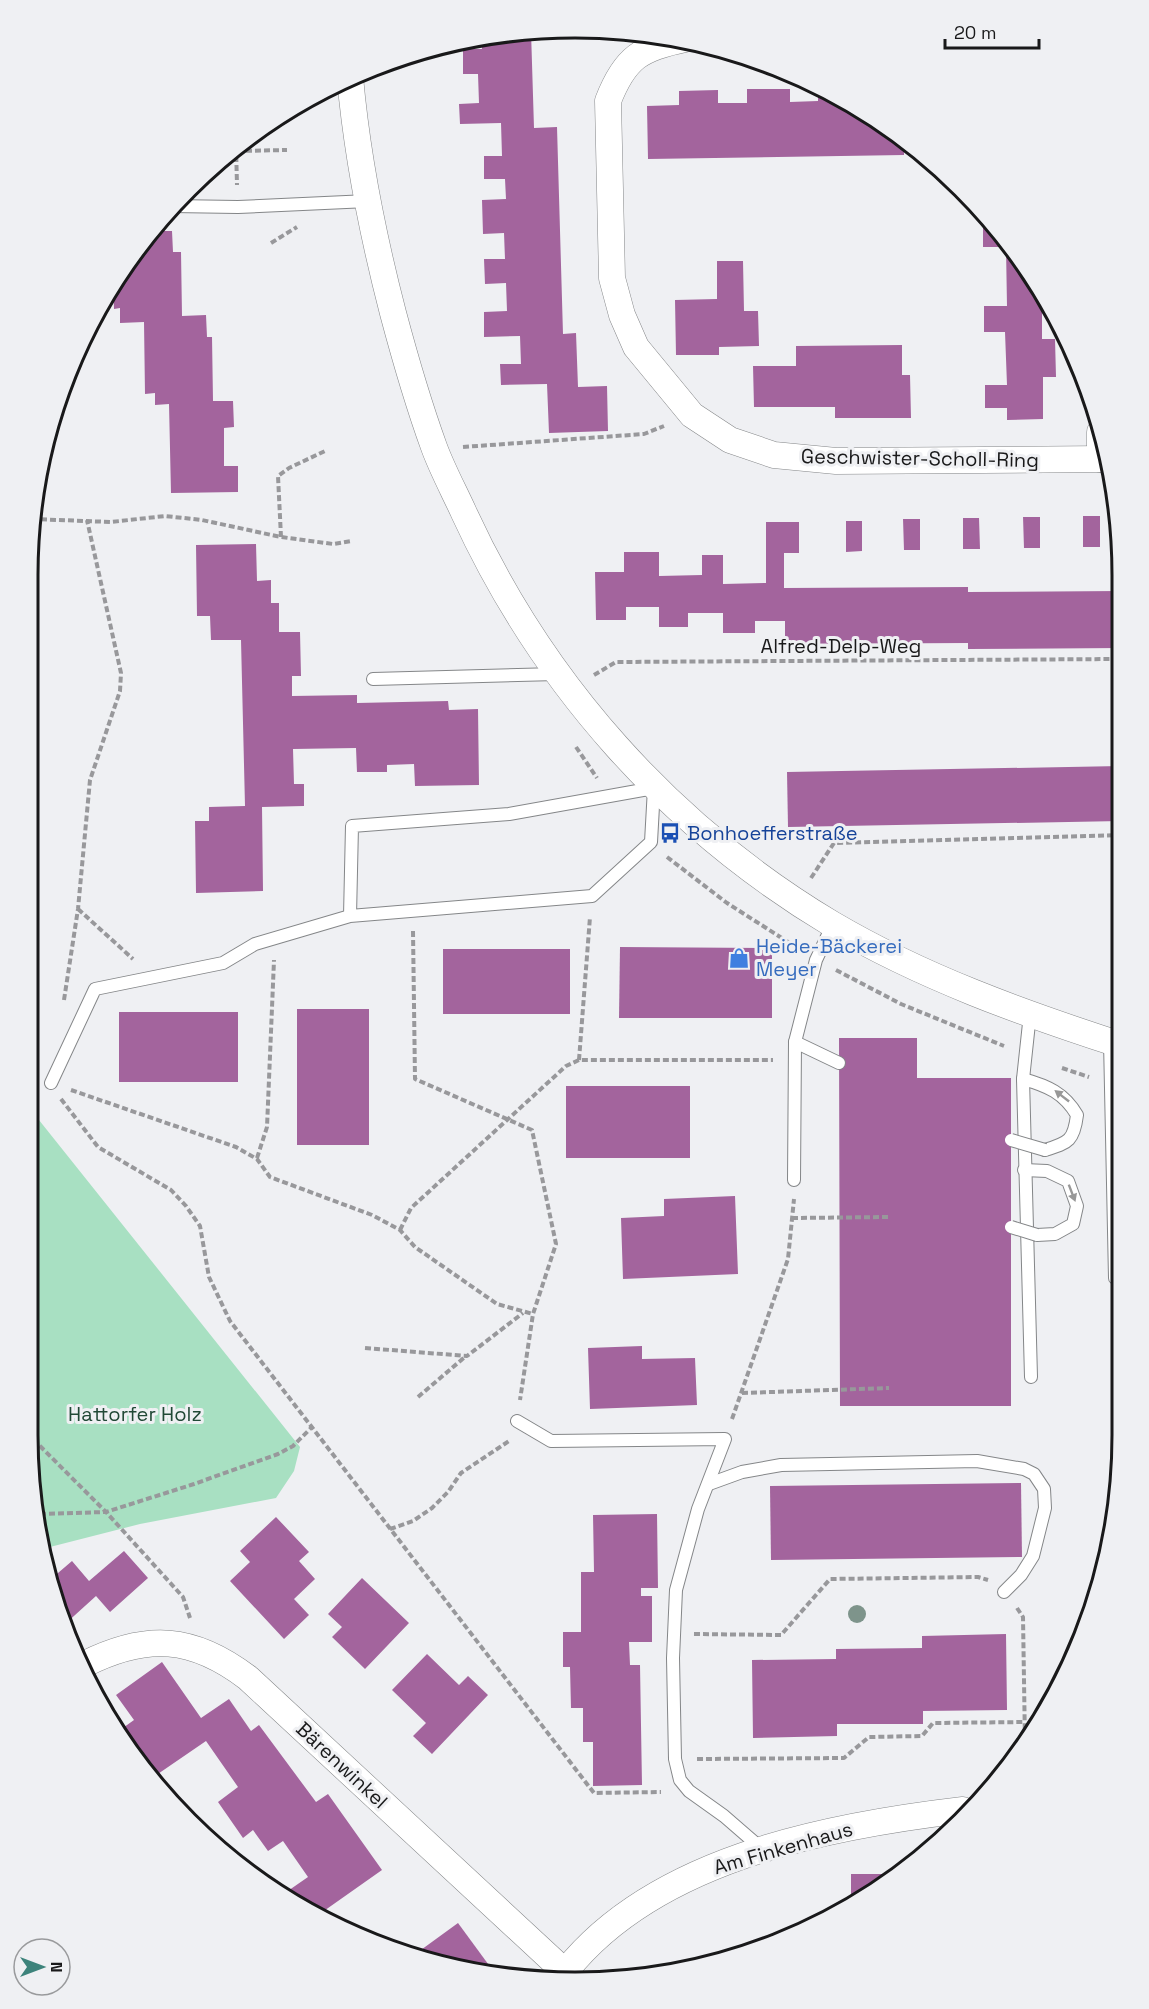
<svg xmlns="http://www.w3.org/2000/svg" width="1149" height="2009" viewBox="0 0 1149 2009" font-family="'Space Grotesk',sans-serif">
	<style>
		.green { fill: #a8e0c2 }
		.building { fill: #a3649d }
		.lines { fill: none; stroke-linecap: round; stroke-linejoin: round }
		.service-casing { stroke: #848688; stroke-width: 14 }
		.minor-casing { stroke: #848688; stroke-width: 27 }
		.path { stroke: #98989b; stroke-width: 4; stroke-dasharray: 6 3; stroke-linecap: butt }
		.service { stroke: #fff; stroke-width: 12 }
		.minor { stroke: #fff; stroke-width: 26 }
		.service-bridge-casing { stroke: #848688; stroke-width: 14; stroke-linecap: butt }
		.service-bridge { stroke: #fff; stroke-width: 12 }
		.tree { fill: #7e948b }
		.oneway { fill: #989898 }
		.labels { text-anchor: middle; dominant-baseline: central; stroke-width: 6; stroke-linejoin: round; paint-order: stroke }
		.street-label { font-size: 20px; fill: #19191a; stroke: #eff0f3 }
		.transit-label { font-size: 20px; fill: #164399; stroke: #eff0f3; text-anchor: start }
		.shop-label { font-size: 20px; fill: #366cbe; stroke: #eff0f3; text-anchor: start }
		.park-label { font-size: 20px; fill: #214936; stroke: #eff0f3 }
		.rim { fill: none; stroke: #19191a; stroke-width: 3 }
	</style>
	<rect width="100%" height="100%" fill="#eff0f3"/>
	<polygon class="green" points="27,1105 300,1447 294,1471 276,1498 140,1524 46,1548 27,1434"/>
	<g class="building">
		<polygon points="531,31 534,128 557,127 563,334 576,333 578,387 607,386 608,431 549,433 547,384 501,385 500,364 521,364 520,336 484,337 484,312 507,311 506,283 485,284 484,259 505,259 504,233 483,234 482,200 506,199 505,179 484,179 484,156 502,156 501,123 460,124 459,104 479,103 478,74 463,74 463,49 482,49 481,36"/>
		<polygon points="818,88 878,119 915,149 904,149 904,155 648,159 647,106 679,105 679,91 718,90 718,103 747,103 747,89 790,89 790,102 818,101"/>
		<polygon points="983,221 987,221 1045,296 1042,296 1042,339 1055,339 1056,377 1043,377 1043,419 1007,420 1007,408 985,408 985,385 1007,385 1005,332 984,332 984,306 1007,306 1006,247 983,247"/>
		<polygon points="151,231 172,231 173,252 181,252 182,316 206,315 207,337 212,337 213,401 233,401 234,427 224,428 224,466 238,466 238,492 171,493 169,404 155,405 155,393 145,394 144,322 120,323 120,308 114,309 113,283 119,271"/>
		<polygon points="717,261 743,261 744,311 758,311 759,346 719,347 719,355 676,355 675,300 717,299"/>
		<polygon points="902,345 902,375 910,375 911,418 835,418 835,407 754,407 753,366 796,366 796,346"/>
		<rect x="1083" y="516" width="17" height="31"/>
		<polygon points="1023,517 1040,517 1040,548 1024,548"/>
		<polygon points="963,518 979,518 980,549 963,549"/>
		<polygon points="903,519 920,519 920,550 904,550"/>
		<polygon points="846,521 862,521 862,551 846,552"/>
		<polygon points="766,522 799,522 799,553 784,553 784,588 968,587 968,592 1121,591 1121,648 968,649 968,643 785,644 785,621 755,621 755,633 723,633 723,613 688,613 688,627 659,627 659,607 626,607 626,620 596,620 595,572 624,572 624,552 659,552 659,576 702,575 702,555 723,555 723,584 766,583"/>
		<polygon points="256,544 257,581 271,580 271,603 279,603 279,632 300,632 301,676 292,676 292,696 357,695 357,703 448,701 449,710 478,709 479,785 415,786 414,764 387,765 387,772 357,772 356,748 293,749 294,784 304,784 304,806 262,807 263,891 196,893 195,821 209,821 209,807 245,806 241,640 211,640 210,616 197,616 196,545"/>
		<polygon points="1121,766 1121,821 788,827 787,772"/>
		<polygon points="620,947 772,948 772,1018 619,1018"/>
		<rect x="443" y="949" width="127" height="65"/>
		<rect x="297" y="1009" width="72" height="136"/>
		<rect x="119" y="1012" width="119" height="70"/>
		<polygon points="839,1038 917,1038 917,1078 1011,1078 1011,1406 840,1406"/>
		<rect x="566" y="1086" width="124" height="72"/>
		<polygon points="735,1196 738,1274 623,1279 621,1218 664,1216 664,1199"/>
		<polygon points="642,1346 642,1359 695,1358 697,1405 590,1409 588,1348"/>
		<polygon points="1021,1483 1022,1557 771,1560 770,1486"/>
		<polygon points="657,1514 658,1588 641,1588 641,1596 652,1596 652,1642 629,1642 630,1665 640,1665 642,1785 593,1786 593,1742 583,1742 583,1708 571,1708 570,1667 563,1667 563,1632 581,1632 581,1572 594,1572 593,1515"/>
		<polygon points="276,1517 309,1552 299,1561 315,1579 294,1599 309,1615 284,1639 230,1581 250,1562 240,1551"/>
		<polygon points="124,1551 148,1578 110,1612 96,1596 64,1625 56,1610 51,1579 72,1561 89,1581"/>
		<polygon points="362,1578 409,1623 365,1669 332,1637 342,1627 328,1614"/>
		<polygon points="1006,1634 1007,1710 923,1711 923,1724 837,1724 837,1736 753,1738 752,1660 836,1659 836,1649 922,1648 922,1636"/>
		<polygon points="427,1654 459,1685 468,1676 488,1695 432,1754 413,1736 426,1723 392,1690"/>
		<polygon points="162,1662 201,1718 229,1699 251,1731 259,1725 316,1802 328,1794 382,1870 321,1913 282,1895 308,1877 283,1841 268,1851 253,1830 243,1838 218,1802 238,1787 206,1741 152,1778 140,1768 120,1730 134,1720 116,1695"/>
		<polygon points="851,1874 898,1874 851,1899"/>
		<polygon points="458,1923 491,1968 488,1970 432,1963 414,1955"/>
	</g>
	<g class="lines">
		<g class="service-casing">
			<g id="service">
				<polyline points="172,206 238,207 368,201"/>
				<polyline points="373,679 557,674"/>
				<polyline points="1030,1014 1023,1079 1031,1377"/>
				<polyline points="1110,1041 1115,1278"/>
				<polyline points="795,1042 839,1063"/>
				<path d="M1023,1079C1048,1086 1064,1093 1077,1115C1074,1140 1069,1143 1045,1150"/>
				<polyline points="51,1083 95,989 223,963 255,944 350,916 592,896 651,842 654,788 509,814 352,826 350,916"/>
				<polyline points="1024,1170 1047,1171 1068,1181 1077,1206 1073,1224 1055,1234 1037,1235"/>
				<polyline points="794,1180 795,1042 816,960 833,924"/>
				<polyline points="517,1421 551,1441 725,1439 698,1509 676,1590 673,1658 675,1759 680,1780 689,1791 724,1816 762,1849"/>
				<polyline points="709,1484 742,1472 781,1465 977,1461 1024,1469 1034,1474 1044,1489 1045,1508 1033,1556 1021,1575 1004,1592"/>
			</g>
		</g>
		<g class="minor-casing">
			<g id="minor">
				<path d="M685,39C641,48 625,57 608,101L612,278L622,315L636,347L692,415L730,440L774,455L836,461L1105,459"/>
				<path d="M350,77C357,156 373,236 393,313C405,358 418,403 434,447C442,469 454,491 464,513C543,685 670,827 832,924C922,977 1022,1013 1121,1045"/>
				<polyline points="1100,432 1100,459"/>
				<path d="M85,1664C147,1633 193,1636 248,1678L565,1972L570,1981"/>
				<path d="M559,1980C646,1860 826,1826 963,1810"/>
			</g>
		</g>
		<g class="path">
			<polyline points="236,147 237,185"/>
			<polyline points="237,151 287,150"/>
			<polyline points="271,243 297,227"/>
			<polyline points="463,447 644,434 664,426"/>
			<polyline points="32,519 111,522 165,516 202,520 281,537 333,544 352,541"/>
			<polyline points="281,537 278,476 289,468 325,451"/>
			<polyline points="594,675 616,662 1121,659"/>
			<polyline points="576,747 597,778"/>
			<polyline points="667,857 727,903 799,949"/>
			<polyline points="811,878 834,843 1121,835"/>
			<polyline points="78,909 133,959"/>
			<polyline points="413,931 415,1079 532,1130 556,1244 533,1314 520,1400"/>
			<polyline points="836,970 901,1004 1004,1046"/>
			<polyline points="64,1000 78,909 90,780 120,691 121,673 87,520"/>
			<polyline points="28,1051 37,1063"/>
			<polyline points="579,1060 590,917"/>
			<polyline points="1062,1068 1089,1077"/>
			<polyline points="71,1090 236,1147 257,1159 270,1177 372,1215 400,1230 415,1247 497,1304 533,1314"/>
			<polyline points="61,1099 98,1147 171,1190 186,1206 200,1226 209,1277 230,1321 594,1793 661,1792"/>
			<polyline points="257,1158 267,1127 274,960"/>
			<polyline points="792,1218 889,1217"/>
			<polyline points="400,1230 411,1208 566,1066 579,1060 773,1060"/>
			<polyline points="365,1348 467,1356 523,1313"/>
			<polyline points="742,1393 889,1388"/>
			<polyline points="418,1397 466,1356"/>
			<polyline points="732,1419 788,1259 794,1199"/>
			<polyline points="27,1433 106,1512 183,1597 190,1618"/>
			<polyline points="40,1514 106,1512 194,1484 278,1454 293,1446 312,1427"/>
			<polyline points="390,1529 413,1521 432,1508 448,1492 461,1473 509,1441"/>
			<polyline points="1017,1608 1023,1617 1025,1743"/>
			<polyline points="694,1634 781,1635 830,1579 978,1577 988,1580"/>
			<polyline points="697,1759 844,1758 869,1737 922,1736 933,1723 1025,1722"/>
		</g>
		<use href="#service" class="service"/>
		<use href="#minor" class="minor"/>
		<g class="service-bridge-casing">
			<g id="service-bridge">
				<polyline points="1011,1140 1045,1150"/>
				<polyline points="1011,1227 1037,1235"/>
			</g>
		</g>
		<use href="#service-bridge" class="service-bridge"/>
	</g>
	<circle class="tree" cx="857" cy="1614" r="9"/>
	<defs><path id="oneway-solid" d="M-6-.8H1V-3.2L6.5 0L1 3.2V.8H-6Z" transform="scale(1.5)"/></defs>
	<g class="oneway">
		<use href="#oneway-solid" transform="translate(1062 1096) rotate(-142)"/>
		<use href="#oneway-solid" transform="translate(1072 1193) rotate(69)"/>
	</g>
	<defs>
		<g id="bus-bare" transform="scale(1.62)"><path d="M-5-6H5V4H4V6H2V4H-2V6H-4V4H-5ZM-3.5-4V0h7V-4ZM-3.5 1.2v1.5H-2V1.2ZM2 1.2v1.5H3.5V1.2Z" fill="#1a4fb4" stroke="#eff0f3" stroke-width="2.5" paint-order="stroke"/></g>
		<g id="shop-bare" transform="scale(1.62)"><path d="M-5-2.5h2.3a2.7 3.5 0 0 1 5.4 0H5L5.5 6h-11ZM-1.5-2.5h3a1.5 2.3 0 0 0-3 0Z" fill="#3f7fe0" stroke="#eff0f3" stroke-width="2.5" paint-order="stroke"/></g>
	</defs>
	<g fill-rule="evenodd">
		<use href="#bus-bare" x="670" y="833"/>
		<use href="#shop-bare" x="739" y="958"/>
	</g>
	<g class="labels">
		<g class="street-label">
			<text transform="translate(920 458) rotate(1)">Geschwister-Scholl-Ring</text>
			<text x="841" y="646">Alfred-Delp-Weg</text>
			<text transform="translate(342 1765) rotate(43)">Bärenwinkel</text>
			<text transform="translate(783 1848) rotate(-16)">Am Finkenhaus</text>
		</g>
		<g class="transit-label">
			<text x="687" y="833">Bonhoefferstraße</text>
		</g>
		<g class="shop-label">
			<text x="756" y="946">Heide-Bäckerei<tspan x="756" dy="23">Meyer</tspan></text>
		</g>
		<g class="park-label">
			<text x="135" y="1414">Hattorfer Holz</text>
		</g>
	</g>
	<path d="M0 0H1149V2009H0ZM575 38H575A537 537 0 0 1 1112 575V1435A537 537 0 0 1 575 1972H575A537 537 0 0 1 38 1435V575A537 537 0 0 1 575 38Z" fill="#eff0f3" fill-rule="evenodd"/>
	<path class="rim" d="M575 38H575A537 537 0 0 1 1112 575V1435A537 537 0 0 1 575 1972H575A537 537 0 0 1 38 1435V575A537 537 0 0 1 575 38Z"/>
	<g transform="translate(42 1967) rotate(90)"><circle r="28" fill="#eff0f3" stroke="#999a9c" stroke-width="1.5"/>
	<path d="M0-4.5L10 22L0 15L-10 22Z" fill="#3d837b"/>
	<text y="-9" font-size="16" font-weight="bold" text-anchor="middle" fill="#19191a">N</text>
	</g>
	<path d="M945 39v9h94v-9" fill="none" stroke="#19191a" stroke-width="3"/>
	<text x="954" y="39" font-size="18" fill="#19191a" stroke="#eff0f3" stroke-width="4.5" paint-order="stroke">20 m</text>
</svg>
